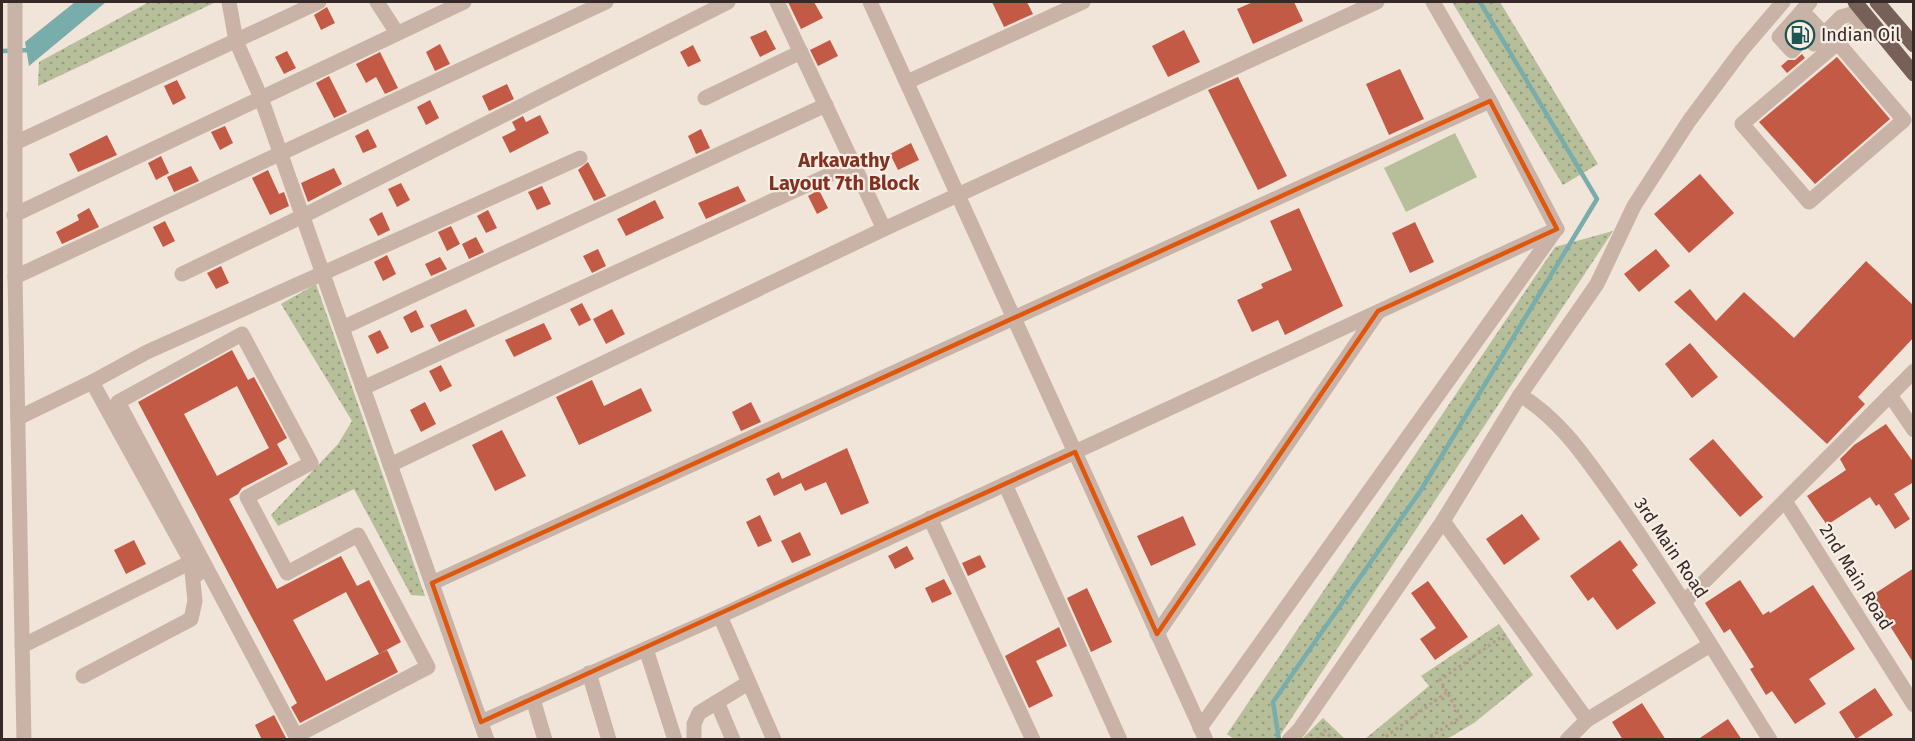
<svg xmlns="http://www.w3.org/2000/svg" width="1915" height="741" viewBox="0 0 1915 741" font-family="'Fira Sans',sans-serif">
	<style>
		.park { fill: url(#park-dots) }
		.pitch { fill: #b6bf9a }
		.water { fill: #79adab }
		.lines { fill: none; stroke-linecap: round; stroke-linejoin: round }
		.stream { stroke: #79adab; stroke-width: 4.5 }
		.building { fill: #c35a45; fill-rule: evenodd }
		.path { stroke: #b49d90; stroke-width: 3; stroke-dasharray: 3 3; stroke-linecap: butt }
		.minor { stroke: #c8b3a6; stroke-width: 15 }
		.major { stroke: #766058; stroke-width: 15 }
		.marked { fill: none; stroke: #df570d; stroke-width: 4.5; stroke-linejoin: round }
		.labels { text-anchor: middle; dominant-baseline: central; stroke-width: 4.5; stroke-linejoin: round; paint-order: stroke }
		.poi-label { font-size: 18px; fill: #352a27; stroke: #f9eee6; text-anchor: start }
		.street-label { font-size: 18px; fill: #352a27; stroke: #f9eee6 }
		.neighbourhood-label { font-size: 20px; font-weight: bold; fill: #823121; stroke: #f9eee6 }
	</style>
	<defs>
		<pattern id="park-dots" width="8" height="8" patternUnits="userSpaceOnUse" patternTransform="scale(1.5)"><rect width="8" height="8" fill="#b6bf9a"/><path d="M2 2h.1M6 6h.1" fill="none" stroke="#959b7e" stroke-width="1.8" stroke-linecap="round"/></pattern>
	</defs>
	<rect width="100%" height="100%" fill="#f1e4d9"/>
	<g class="park">
		<polygon points="149,2 216,2 38,86 39,62"/>
		<polygon points="1452,2 1500,2 1598,164 1563,185"/>
		<polygon points="1613,231 1279,737 1275,739 1234,739 1227,734 1555,247"/>
		<polygon points="316,284 425,596 411,595 354,489 278,526 271,515 338,444 352,421 281,304"/>
		<polygon points="1499,624 1533,675 1474,723 1447,739 1365,739 1429,686 1421,676"/>
		<polygon points="1323,718 1345,739 1302,739"/>
	</g>
	<polygon class="pitch" points="1455,133 1477,177 1406,212 1384,168"/>
	<polygon class="water" points="75,2 106,2 29,66 25,42"/>
	<g class="lines">
		<g class="stream">
			<polyline points="2,51 32,50"/>
			<polyline points="1279,740 1273,702 1421,490 1597,199 1480,2"/>
		</g>
	</g>
	<g class="building">
		<polygon points="788,2 814,2 823,18 801,29"/>
		<polygon points="992,2 1027,2 1033,14 1004,27"/>
		<polygon points="1253,2 1294,2 1303,21 1253,44 1237,9"/>
		<polygon points="327,7 335,23 321,30 314,15"/>
		<polygon points="766,30 776,49 760,57 750,37"/>
		<polygon points="1184,30 1200,62 1168,77 1152,46"/>
		<polygon points="830,40 838,56 818,66 810,50"/>
		<polygon points="440,44 450,64 435,71 426,52"/>
		<polygon points="693,45 701,61 688,67 680,52"/>
		<polygon points="287,51 296,68 284,74 275,57"/>
		<polygon points="380,52 398,88 385,94 376,77 366,83 356,64"/>
		<polygon points="1802,54 1805,58 1787,73 1781,66 1788,60 1795,60"/>
		<polygon points="1837,57 1890,119 1815,184 1759,122"/>
		<polygon points="1400,69 1424,119 1389,135 1366,84"/>
		<polygon points="329,76 347,112 334,118 316,83"/>
		<polygon points="1238,77 1287,176 1258,190 1208,90"/>
		<polygon points="177,80 186,98 173,105 164,86"/>
		<polygon points="507,84 514,99 489,111 482,96"/>
		<polygon points="430,100 439,118 426,125 417,107"/>
		<polygon points="540,115 549,133 510,153 502,137 516,130 512,122 523,116 526,122"/>
		<polygon points="225,126 233,143 220,150 211,132"/>
		<polygon points="368,129 377,147 363,153 355,136"/>
		<polygon points="701,129 710,148 696,154 688,136"/>
		<polygon points="107,135 117,155 78,172 69,154"/>
		<polygon points="911,143 919,160 898,170 890,154"/>
		<polygon points="161,156 169,173 156,180 148,163"/>
		<polygon points="588,162 606,196 594,201 578,170"/>
		<polygon points="191,166 199,181 174,192 167,177"/>
		<polygon points="334,168 342,184 308,202 301,183"/>
		<polygon points="268,170 279,194 284,192 289,206 270,215 252,178"/>
		<polygon points="1700,174 1734,213 1689,253 1654,214"/>
		<polygon points="401,183 410,200 397,207 388,189"/>
		<polygon points="542,186 551,204 537,210 528,192"/>
		<polygon points="738,186 746,201 706,219 698,203"/>
		<polygon points="819,190 828,208 817,214 808,196"/>
		<polygon points="655,200 664,218 626,236 617,219"/>
		<polygon points="89,208 99,227 62,244 56,232 79,220 77,215"/>
		<polygon points="1299,208 1343,306 1285,335 1278,320 1252,332 1237,300 1263,288 1261,284 1292,270 1270,221"/>
		<polygon points="488,210 497,228 486,233 477,216"/>
		<polygon points="382,212 390,230 378,236 369,219"/>
		<polygon points="165,221 175,241 163,247 153,227"/>
		<polygon points="1415,222 1434,262 1410,273 1392,233"/>
		<polygon points="451,226 460,244 447,251 438,232"/>
		<polygon points="476,237 484,252 469,259 462,244"/>
		<polygon points="598,249 606,266 592,273 583,256"/>
		<polygon points="1656,249 1670,266 1639,292 1624,274"/>
		<polygon points="387,255 396,274 383,281 374,262"/>
		<polygon points="440,257 447,269 431,276 425,264"/>
		<polygon points="1866,261 1914,306 1914,337 1858,397 1865,404 1827,444 1674,302 1690,289 1716,321 1744,292 1794,338"/>
		<polygon points="221,266 229,283 216,289 207,273"/>
		<polygon points="582,303 591,320 579,326 570,309"/>
		<polygon points="466,309 475,326 439,342 430,325"/>
		<polygon points="612,309 625,334 606,344 593,319"/>
		<polygon points="416,310 424,327 411,333 403,317"/>
		<polygon points="544,323 552,339 514,357 505,340"/>
		<polygon points="380,330 389,348 377,354 368,336"/>
		<polygon points="1690,343 1718,377 1692,398 1665,364"/>
		<path d="M232,350L248,380L254,377L287,438L277,444L288,464L242,488L238,494L229,499L277,589L341,556L357,586L369,580L401,642L379,654L346,592L293,620L326,681L387,650L398,672L300,723L291,707L297,703L138,402ZM237,386L269,448L217,476L184,414Z"/>
		<polygon points="441,365 452,386 440,392 429,371"/>
		<polygon points="592,380 604,406 641,388 652,411 579,445 556,397"/>
		<polygon points="425,402 436,424 421,432 410,410"/>
		<polygon points="751,402 761,422 741,431 732,412"/>
		<polygon points="1886,424 1914,463 1914,482 1894,494 1910,519 1895,529 1879,504 1876,506 1870,497 1827,525 1807,496 1846,470 1840,459 1854,445"/>
		<polygon points="502,430 526,476 495,491 472,445"/>
		<polygon points="1713,439 1763,497 1740,517 1689,459"/>
		<polygon points="847,448 869,503 841,515 826,482 805,491 801,483 774,496 766,479 779,472 782,479"/>
		<polygon points="1522,514 1540,539 1504,565 1486,539"/>
		<polygon points="760,515 772,541 758,547 746,522"/>
		<polygon points="1183,516 1196,545 1151,566 1137,536"/>
		<polygon points="800,532 811,555 792,563 781,541"/>
		<polygon points="134,540 146,564 126,574 114,550"/>
		<polygon points="1620,540 1638,565 1632,570 1656,603 1617,630 1593,597 1588,601 1570,576"/>
		<polygon points="907,546 914,559 895,569 888,556"/>
		<polygon points="980,555 986,567 968,576 962,563"/>
		<polygon points="1914,568 1914,664 1871,596"/>
		<polygon points="944,579 952,594 932,603 925,588"/>
		<polygon points="1740,580 1763,615 1769,611 1770,613 1813,585 1855,649 1809,679 1826,704 1795,724 1772,691 1766,695 1750,669 1754,667 1730,629 1724,633 1705,603"/>
		<polygon points="1428,581 1468,637 1435,660 1420,639 1436,628 1411,593"/>
		<polygon points="1087,588 1112,642 1091,652 1067,598"/>
		<polygon points="1059,627 1067,646 1036,661 1053,696 1029,708 1005,656"/>
		<polygon points="1875,688 1893,715 1856,739 1839,712"/>
		<polygon points="1642,703 1666,740 1623,740 1612,722"/>
		<polygon points="274,715 287,740 262,740 255,725"/>
		<polygon points="1728,719 1742,740 1697,740"/>
	</g>
	<g class="lines">
		<g class="path">
			<polyline points="1317,740 1324,730 1334,740"/>
			<polyline points="1381,740 1447,692"/>
			<polyline points="1425,740 1461,717 1440,680 1507,633"/>
		</g>
		<g class="minor">
			<polyline points="15,2 15,277 24,740"/>
			<polyline points="229,2 236,41 261,98 487,740"/>
			<polyline points="377,2 397,33"/>
			<polyline points="777,2 884,229"/>
			<polyline points="870,2 1206,740"/>
			<polyline points="1433,2 1490,101 1557,229"/>
			<polyline points="1810,2 1779,37 1792,51 1806,36 1814,44 1841,17 1862,11"/>
			<polyline points="1802,11 1824,34"/>
			<polyline points="1837,42 1904,120 1809,202 1742,124 1867,18"/>
			<polyline points="907,82 1083,2"/>
			<polyline points="705,98 801,52"/>
			<polyline points="15,143 319,2"/>
			<polyline points="14,215 464,2"/>
			<polyline points="182,274 303,216 728,2"/>
			<polyline points="15,277 606,2"/>
			<polyline points="342,328 826,105"/>
			<polygon points="242,334 311,463 247,497 287,573 358,535 428,667 296,736 118,402"/>
			<polyline points="92,382 198,574"/>
			<polyline points="363,388 853,164"/>
			<path d="M1520,395C1562,420 1589,463 1617,502C1671,579 1720,660 1770,740"/>
			<polyline points="1890,395 1914,430"/>
			<polyline points="18,418 92,382 147,352 580,158"/>
			<polyline points="390,465 884,229 1377,2"/>
			<polyline points="1005,484 1120,740"/>
			<polyline points="1785,501 1914,705"/>
			<polyline points="930,518 1033,740"/>
			<polyline points="1443,521 1587,720"/>
			<polyline points="432,583 1490,101"/>
			<polyline points="1684,602 1914,371"/>
			<polyline points="720,616 774,740"/>
			<polyline points="1157,634 1378,312"/>
			<polyline points="22,646 199,558"/>
			<polyline points="646,649 675,740"/>
			<polyline points="589,673 609,740"/>
			<polyline points="83,676 191,619 195,601 191,562"/>
			<polyline points="533,699 545,740"/>
			<polyline points="717,702 733,740"/>
			<polyline points="481,722 720,616 1557,229"/>
			<polyline points="1200,728 1555,231"/>
			<polyline points="694,740 694,724 699,713 748,683"/>
			<polyline points="1289,740 1299,730 1443,521 1520,395 1597,284 1634,206 1689,121 1742,50 1783,2"/>
			<polyline points="1567,740 1587,720 1710,645"/>
		</g>
		<g class="major">
			<polyline points="1855,2 1914,74"/>
			<polyline points="1877,2 1914,45"/>
		</g>
	</g>
	<path class="marked" d="M1490,101L1557,229L1378,311L1157,634L1075,452L481,722L432,583Z"/>
	<defs>
		<g id="fuel-ring" transform="scale(1.5)"><circle r="9.5" fill="#f9eee6" stroke="#1d5554" stroke-width="1.5"/><path d="M-5.5-6h7V0h2V4h1.3V-2.5L3-4.5l.8-.8L6-3V5H2.5V1h-1V6h-7ZM-4.2-4.7v3.2H.2V-4.7Z" fill="#1d5554"/></g>
	</defs>
	<g fill-rule="evenodd">
		<use href="#fuel-ring" x="1800" y="35"/>
	</g>
	<g class="labels">
		<g class="poi-label">
			<text x="1821" y="35">Indian Oil</text>
		</g>
		<g class="street-label">
			<text transform="translate(1671 548) rotate(56)">3rd Main Road</text>
			<text transform="translate(1856 577) rotate(58)">2nd Main Road</text>
		</g>
		<g class="neighbourhood-label">
			<text x="844" y="160">Arkavathy<tspan x="844" dy="23">Layout 7th Block</tspan></text>
		</g>
	</g>
	<rect width="1915" height="741" fill="none" stroke="#352a27" stroke-width="6"/>
</svg>
